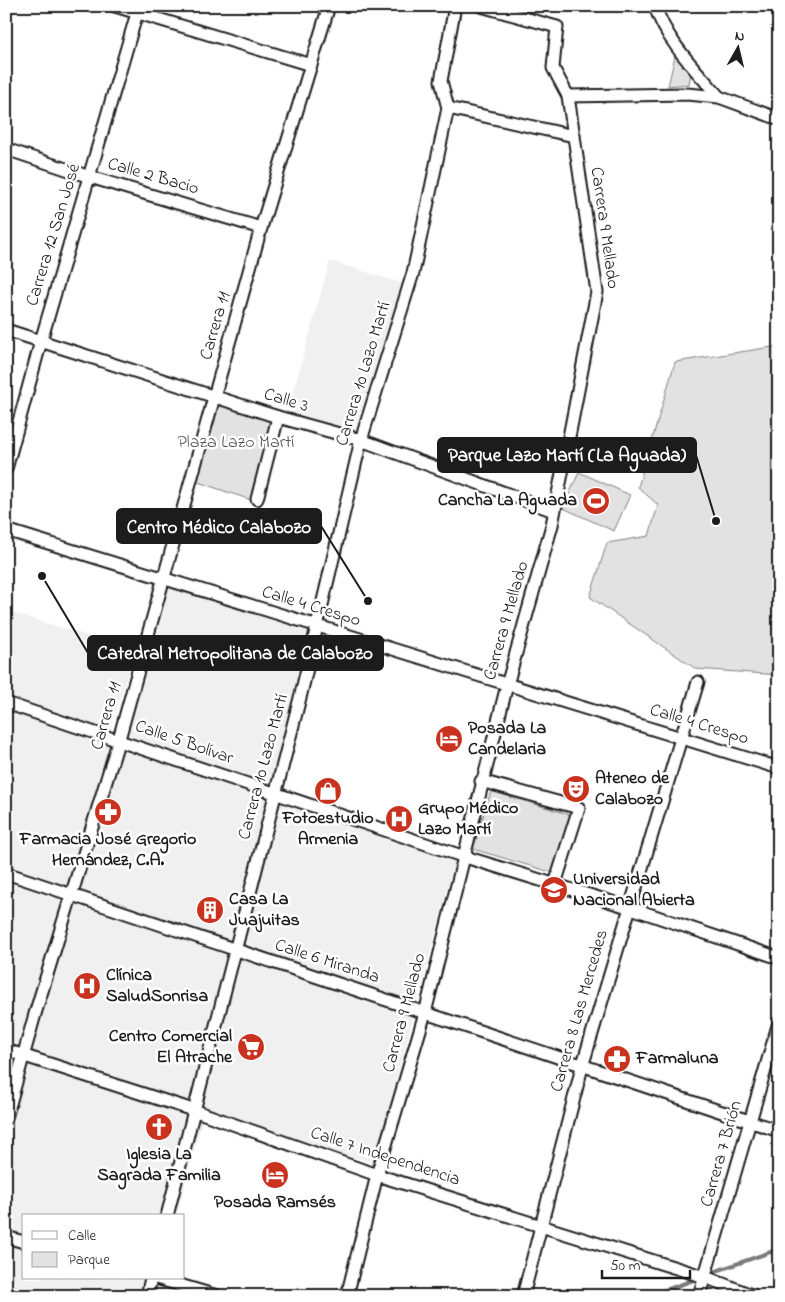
<svg xmlns="http://www.w3.org/2000/svg" width="785" height="1302" viewBox="0 0 785 1302" font-family="'Indie Flower',sans-serif">
	<style>
		.built { fill: #f0f0f0 }
		.green { fill: #e2e2e2; stroke: #7f7f7f }
		.lines { fill: none; stroke-linecap: round; stroke-linejoin: round }
		.stream { stroke: #7a7a7a; stroke-width: 4 }
		.street-casing { stroke: #1c1c1c; stroke-width: 15 }
		.street { stroke: #fff; stroke-width: 11 }
		.labels { text-anchor: middle; dominant-baseline: central; stroke-width: 5; stroke-linejoin: round; paint-order: stroke }
		.street-label { font-size: 18px; fill: #1c1c1c; stroke: #fff }
		.park-label { font-size: 18px; fill: #575757; stroke: #fff }
		.poi-label { font-size: 18px; font-weight: bold; fill: #1c1c1c; stroke: #fff; text-anchor: start }
		.leader { fill: none; stroke: #1c1c1c; stroke-width: 2 }
		.callout-dot { fill: #1c1c1c; stroke: #fff; stroke-width: 2 }
		.callout { fill: #1c1c1c; stroke: #1c1c1c; stroke-width: 2 }
		.callout-label { font-size: 19px; text-anchor: middle; font-weight: bold; fill: #fff }
	</style>
	<rect width="100%" height="100%" fill="#fff"/>
	<filter id="ink" filterUnits="userSpaceOnUse"><feTurbulence type="fractalNoise" baseFrequency=".02" numOctaves="2"/><feDisplacementMap in="SourceGraphic" scale="10" xChannelSelector="R" yChannelSelector="G"/><feConvolveMatrix kernelMatrix="1 2 1 2 8 2 1 2 1" color-interpolation-filters="sRGB"/></filter>
	<g filter="url(#ink)">
		<g class="built">
			<polygon points="330,261 402,283 354,432 288,410"/>
			<polygon points="167,586 310,629 270,796 456,858 374,1162 202,1122 176,1216 24,1216 24,1278 160,1278 156,1296 6,1296 6,707 116,741"/>
			<polygon points="6,611 135,650 110,731 6,698"/>
		</g>
		<g class="green">
			<polygon points="675,56 691,73 689,84 668,86"/>
			<polygon points="779,346 779,675 696,669 590,597 607,543 649,536 658,505 638,487 675,362"/>
			<polygon points="217,402 273,420 251,500 195,481"/>
			<polygon points="579,472 630,495 614,531 563,508"/>
			<polygon points="491,791 571,815 554,873 473,849"/>
		</g>
		<g class="lines">
			<g class="stream">
				<polyline points="708,1274 779,1249"/>
				<polyline points="649,1296 699,1278"/>
			</g>
			<g class="street-casing">
				<g id="street">
					<polyline points="115,6 311,65"/>
					<path d="M655,6C666,41 696,70 719,97"/>
					<polyline points="568,96 687,94 719,97 779,119"/>
					<polyline points="448,108 574,136"/>
					<polyline points="6,149 90,177 261,228"/>
					<polyline points="6,330 278,417 361,440 554,511"/>
					<polyline points="6,469 41,341 137,13"/>
					<polyline points="257,499 278,417"/>
					<polyline points="6,530 779,768"/>
					<polyline points="6,703 462,856 628,907 779,958"/>
					<polyline points="481,781 579,808 555,884"/>
					<polyline points="6,873 779,1131"/>
					<polyline points="6,1050 193,1110 377,1175 705,1277 754,1296"/>
					<polyline points="6,1118 35,1014 119,739 261,228 329,6"/>
					<polyline points="167,1216 301,694 361,440 413,273 448,108 441,81 455,6"/>
					<polyline points="6,1237 24,1242"/>
					<polyline points="156,1278 217,1296"/>
					<polyline points="147,1296 151,1278"/>
					<polyline points="347,1296 377,1175 425,1013 507,685 552,525 597,292 568,96 553,68 557,27 481,6"/>
					<polyline points="523,1296 582,1067 698,682"/>
					<polyline points="699,1296 779,1022"/>
				</g>
			</g>
			<use href="#street" class="street"/>
		</g>
	</g>
	<defs>
		<g id="stadium-disc" transform="scale(1.4375)"><circle r="9.5" fill="#c8321e" stroke="#fff"/><path d="M0-5a6.5 5 0 1 0 0 10a6.5 5 0 1 0 0-10ZM-3.5-1.8h7v3.6h-7Z" fill="#fff"/></g>
		<g id="hotel-disc" transform="scale(1.4375)"><circle r="9.5" fill="#c8321e" stroke="#fff"/><path d="M-6-4.5h1.5V1H6V5H4.5V3h-9V5H-6ZM-4 0a1.8 1.8 0 1 1 3.6 0ZM.5 0V-2.5h3Q6-2.5 6 0Z" fill="#fff"/></g>
		<g id="theatre-disc" transform="scale(1.4375)"><circle r="9.5" fill="#c8321e" stroke="#fff"/><path d="M-5-5.5Q0-4 5-5.5V0Q5 5 0 6Q-5 5-5 0ZM-3.3-2.5H-1v1.5H-3.3ZM1-2.5H3.3v1.5H1ZM-2.8 1Q0 5.5 2.8 1Z" fill="#fff"/></g>
		<g id="shop-disc" transform="scale(1.4375)"><circle r="9.5" fill="#c8321e" stroke="#fff"/><path d="M-5-2.5h2.3a2.7 3.5 0 0 1 5.4 0H5L5.5 6h-11ZM-1.5-2.5h3a1.5 2.3 0 0 0-3 0Z" fill="#fff"/></g>
		<g id="pharmacy-disc" transform="scale(1.4375)"><circle r="9.5" fill="#c8321e" stroke="#fff"/><path d="M-2-6h4v4h4v4h-4v4h-4v-4h-4v-4h4Z" fill="#fff"/></g>
		<g id="hospital-disc" transform="scale(1.4375)"><circle r="9.5" fill="#c8321e" stroke="#fff"/><path d="M-5-5h3v3.5h4V-5h3V5h-3V1.5h-4V5h-3Z" fill="#fff"/></g>
		<g id="university-disc" transform="scale(1.4375)"><circle r="9.5" fill="#c8321e" stroke="#fff"/><path d="M0-5L7-2L0 1L-7-2ZM-4 1L0 2.5L4 1V4Q0 6-4 4Z" fill="#fff"/></g>
		<g id="building-disc" transform="scale(1.4375)"><circle r="9.5" fill="#c8321e" stroke="#fff"/><path d="M-4-6H4V6H1V3H-1V6H-4ZM-2.5-4.3h1.7v1.8h-1.7ZM.8-4.3h1.7v1.8H.8ZM-2.5-1h1.7V.8h-1.7ZM.8-1h1.7V.8H.8Z" fill="#fff"/></g>
		<g id="supermarket-disc" transform="scale(1.4375)"><circle r="9.5" fill="#c8321e" stroke="#fff"/><path d="M-6-5.5h2.5l.6 2H6L4.5 2H-2.5L-4.4-4H-6ZM-1.5 3.2a1.3 1.3 0 1 0 .1 0ZM3 3.2a1.3 1.3 0 1 0 .1 0Z" fill="#fff"/></g>
		<g id="church-disc" transform="scale(1.4375)"><circle r="9.5" fill="#c8321e" stroke="#fff"/><path d="M-1.2-6h2.4v3.5h3.3v2.4h-3.3V6h-2.4V-.1h-3.3v-2.4h3.3Z" fill="#fff"/></g>
	</defs>
	<g fill-rule="evenodd">
		<use href="#stadium-disc" x="596" y="501"/>
		<use href="#hotel-disc" x="449" y="739"/>
		<use href="#theatre-disc" x="576" y="789"/>
		<use href="#shop-disc" x="328" y="791"/>
		<use href="#pharmacy-disc" x="108" y="812"/>
		<use href="#hospital-disc" x="399" y="819"/>
		<use href="#university-disc" x="554" y="890"/>
		<use href="#building-disc" x="210" y="910"/>
		<use href="#hospital-disc" x="87" y="986"/>
		<use href="#supermarket-disc" x="251" y="1047"/>
		<use href="#pharmacy-disc" x="617" y="1059"/>
		<use href="#church-disc" x="159" y="1127"/>
		<use href="#hotel-disc" x="275" y="1175"/>
	</g>
	<g class="labels">
		<g class="street-label">
			<text transform="translate(153 177) rotate(16)">Calle 2 Bacio</text>
			<text transform="translate(604 228) rotate(82)">Carrera 9 Mellado</text>
			<text transform="translate(54 235) rotate(-73)">Carrera 12 San José</text>
			<text transform="translate(216 326) rotate(-74)">Carrera 11</text>
			<text transform="translate(364 374) rotate(-73)">Carrera 10 Lazo Martí</text>
			<text transform="translate(286 401) rotate(17)">Calle 3</text>
			<text transform="translate(311 607) rotate(17)">Calle 4 Crespo</text>
			<text transform="translate(507 621) rotate(-74)">Carrera 9 Mellado</text>
			<text transform="translate(107 716) rotate(-74)">Carrera 11</text>
			<text transform="translate(699 725) rotate(17)">Calle 4 Crespo</text>
			<text transform="translate(184 743) rotate(19)">Calle 5 Bolívar</text>
			<text transform="translate(264 767) rotate(-75)">Carrera 10 Lazo Martí</text>
			<text transform="translate(327 962) rotate(18)">Calle 6 Miranda</text>
			<text transform="translate(580 1011) rotate(-74)">Carrera 8 Las Mercedes</text>
			<text transform="translate(405 1013) rotate(-75)">Carrera 9 Mellado</text>
			<text transform="translate(722 1154) rotate(-74)">Carrera 7 Brión</text>
			<text transform="translate(385 1157) rotate(18)">Calle 7 Independencia</text>
		</g>
		<g class="park-label">
			<text x="236" y="443">Plaza Lazo Martí</text>
		</g>
		<g class="poi-label">
			<text x="577" y="501" text-anchor="end">Cancha La Aguada</text>
			<text x="468" y="729">Posada La<tspan x="468" dy="21">Candelaria</tspan></text>
			<text x="595" y="779">Ateneo de<tspan x="595" dy="21">Calabozo</tspan></text>
			<text x="418" y="809">Grupo Médico<tspan x="418" dy="21">Lazo Martí</tspan></text>
			<text x="328" y="819" text-anchor="middle">Fotoestudio<tspan x="328" dy="21">Armenia</tspan></text>
			<text x="108" y="840" text-anchor="middle">Farmacia José Gregorio<tspan x="108" dy="21">Hernández, C.A.</tspan></text>
			<text x="573" y="880">Universidad<tspan x="573" dy="21">Nacional Abierta</tspan></text>
			<text x="229" y="900">Casa La<tspan x="229" dy="21">Juajuitas</tspan></text>
			<text x="106" y="976">Clínica<tspan x="106" dy="21">SaludSonrisa</tspan></text>
			<text x="232" y="1037" text-anchor="end">Centro Comercial<tspan x="232" dy="21">El Atrache</tspan></text>
			<text x="636" y="1059">Farmaluna</text>
			<text x="159" y="1155" text-anchor="middle">Iglesia La<tspan x="159" dy="21">Sagrada Familia</tspan></text>
			<text x="275" y="1203" text-anchor="middle">Posada Ramsés</text>
		</g>
	</g>
	<path class="leader" d="M716 521L696 455M368 601L321 526M42 576L88 653"/>
	<g class="callout-dot">
		<circle cx="716" cy="521" r="5"/>
		<circle cx="368" cy="601" r="5"/>
		<circle cx="42" cy="576" r="5"/>
	</g>
	<g class="callout">
		<rect x="438" y="438" width="258" height="34" rx="5"/>
		<rect x="117" y="509" width="204" height="34" rx="5"/>
		<rect x="88" y="636" width="295" height="34" rx="5"/>
	</g>
	<g class="callout-label">
		<text x="567" y="461">Parque Lazo Martí (La Aguada)</text>
		<text x="219" y="533">Centro Médico Calabozo</text>
		<text x="235" y="659">Catedral Metropolitana de Calabozo</text>
	</g>
	<rect width="785" height="1302" fill="none" stroke="#fff" stroke-width="25"/>
	<rect x="12" y="12" width="760" height="1277" fill="none" stroke="#1c1c1c" stroke-width="2" filter="url(#ink)"/>
	<rect x="22" y="1214" width="162" height="65" fill="#ffffff" stroke="#a4a4a4"/>
	<rect x="32" y="1231" width="25" height="8" fill="#ffffff" stroke="#a4a4a4"/>
	<text x="68" y="1240" font-size="15" fill="#1c1c1c">Calle</text>
	<rect x="32" y="1252" width="25" height="15" fill="#e2e2e2" stroke="#a4a4a4"/>
	<text x="68" y="1264" font-size="15" fill="#1c1c1c">Parque</text>
	<g transform="translate(738 48) rotate(8)" stroke="#ffffff" stroke-width="4" paint-order="stroke">
	<path d="M0-4L9 19L0 12L-9 19Z" fill="#1c1c1c"/>
	<text y="-8" font-size="14" font-weight="bold" text-anchor="middle" fill="#1c1c1c">N</text>
	</g>
	<path d="M602 1270v8h88v-8" fill="none" stroke="#1c1c1c" stroke-width="2.5"/>
	<text x="610" y="1270" font-size="15" fill="#1c1c1c" stroke="#ffffff" stroke-width="4" paint-order="stroke">50 m</text>
</svg>
